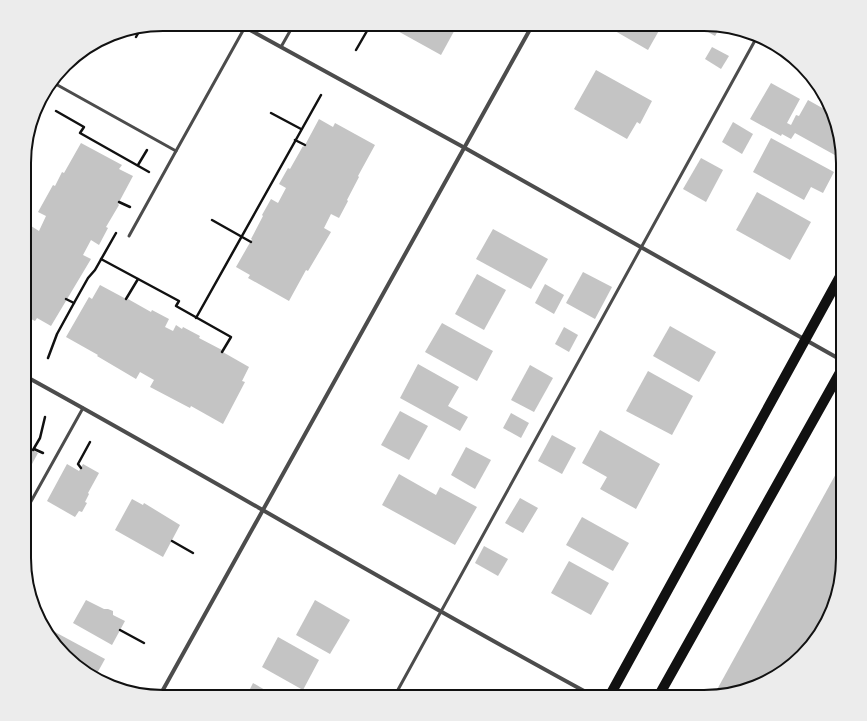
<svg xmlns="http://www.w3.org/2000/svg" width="867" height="721" viewBox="0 0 867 721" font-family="'Playfair Display',serif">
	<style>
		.building { fill: #c4c4c4 }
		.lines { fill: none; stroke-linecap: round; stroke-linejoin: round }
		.path { stroke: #111; stroke-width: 2.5 }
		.service { stroke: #4c4c4c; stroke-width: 3 }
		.minor { stroke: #4c4c4c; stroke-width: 4 }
		.primary { stroke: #111; stroke-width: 10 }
		.rim { fill: none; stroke: #111; stroke-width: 2 }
	</style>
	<rect width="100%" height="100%" fill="#fff"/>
	<g class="building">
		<polygon points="385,24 458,24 441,55"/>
		<polygon points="619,24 657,24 661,27 648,50 615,31"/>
		<polygon points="694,24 713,24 721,26 715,36"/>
		<polygon points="712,47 729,56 721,69 705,59"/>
		<polygon points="596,70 652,101 640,124 637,122 627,139 574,109"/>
		<polygon points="771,83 800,99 787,123 791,125 796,115 799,116 808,100 833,114 842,159 795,133 791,139 782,134 781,136 750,119"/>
		<polygon points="821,92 829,104 817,98"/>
		<polygon points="319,119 333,127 335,123 375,145 358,176 359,177 347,200 348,201 339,218 331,214 324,228 331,232 308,271 306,270 289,301 248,278 250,275 236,267 252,239 251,239 263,216 262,215 271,199 278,203 286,188 279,184 288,168 290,169 303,146 304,147"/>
		<polygon points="733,122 753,134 742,154 722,142"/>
		<polygon points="771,138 834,172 823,193 811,187 804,200 753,172"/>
		<polygon points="81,143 122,165 119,169 133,176 118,204 119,205 106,227 108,228 99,245 91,240 83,255 91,259 51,326 37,318 35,321 25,316 25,237 31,226 39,231 46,216 38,212 53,185 55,186 62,172 64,173"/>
		<polygon points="701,158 723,170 706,202 683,189"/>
		<polygon points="757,192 811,222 790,260 736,230"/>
		<polygon points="493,229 548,259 531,289 476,259"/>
		<polygon points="583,272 612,287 595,319 566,303"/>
		<polygon points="477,274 506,290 484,330 455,314"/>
		<polygon points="545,284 564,295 554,314 535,303"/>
		<polygon points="100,285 128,300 128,299 151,312 152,310 169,319 165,327 173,331 176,325 182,329 183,327 200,336 199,338 222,350 221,351 249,367 242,381 245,382 223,424 191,406 190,408 150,387 154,380 140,372 136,379 97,356 98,355 66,337 89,297 92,299"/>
		<polygon points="442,323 493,351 477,381 425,352"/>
		<polygon points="670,326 716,352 699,382 653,356"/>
		<polygon points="564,327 578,335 569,352 555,344"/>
		<polygon points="418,364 459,387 448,406 468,417 460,431 400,398"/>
		<polygon points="530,365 553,378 534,412 511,400"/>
		<polygon points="648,371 693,396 672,435 626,411"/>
		<polygon points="400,411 428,426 409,460 381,445"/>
		<polygon points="511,413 529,423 521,438 503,428"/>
		<polygon points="600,430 660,464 636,509 600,489 607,477 582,463"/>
		<polygon points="552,435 576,448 562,474 538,461"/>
		<polygon points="25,446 38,453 26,475 25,475"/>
		<polygon points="466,447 491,460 475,489 451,475"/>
		<polygon points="843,461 843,568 834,603 817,635 803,656 758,686 714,695"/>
		<polygon points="67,464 79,471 83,464 99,473 88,493 89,494 85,502 87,503 82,512 79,511 75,517 47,501"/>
		<polygon points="399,474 436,495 440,487 477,507 455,545 382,505"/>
		<polygon points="520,498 538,508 523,533 505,523"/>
		<polygon points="132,499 143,505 144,503 180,525 163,557 115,530"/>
		<polygon points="582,517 629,543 613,571 566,545"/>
		<polygon points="484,546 508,559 498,576 475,563"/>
		<polygon points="569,561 609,583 591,615 551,593"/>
		<polygon points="86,600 104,609 108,609 113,611 113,615 125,621 112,645 73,623"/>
		<polygon points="315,600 350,620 330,654 296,635"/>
		<polygon points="42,625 105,659 95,677 65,657"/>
		<polygon points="278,637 319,660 303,690 262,667"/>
		<polygon points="253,683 277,697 246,697"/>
	</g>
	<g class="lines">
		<g class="path">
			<polyline points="136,37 141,28"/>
			<polyline points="356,50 371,24"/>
			<polyline points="56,111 84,127 80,133 149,172"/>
			<polyline points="271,113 301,129"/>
			<polyline points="295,140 305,145"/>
			<polyline points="138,165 147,150"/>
			<polyline points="119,202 130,207"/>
			<polyline points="212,220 251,242"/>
			<polyline points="101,259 179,301 176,306 231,337 222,352"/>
			<polyline points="66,299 74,303"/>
			<polyline points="126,299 138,279"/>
			<polyline points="196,318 321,95"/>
			<polyline points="48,358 57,334 74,303 88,278 95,270 116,233"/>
			<polyline points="34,449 43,453"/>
			<polyline points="33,450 40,438 45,417"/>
			<polyline points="81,468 78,464 90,442"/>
			<polyline points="172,541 193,553"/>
			<polyline points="120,630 144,643"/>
		</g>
		<g class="service">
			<polyline points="281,47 294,24"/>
			<polyline points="52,82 176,151 245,27"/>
			<polyline points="129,236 176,151"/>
			<polyline points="24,514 83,408"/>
			<polyline points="394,697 758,35"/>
		</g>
		<g class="minor">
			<polyline points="239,24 465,148 843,361"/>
			<path d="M25,376C216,481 403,593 595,697"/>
			<polyline points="159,697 533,24"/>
		</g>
		<g class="primary">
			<polyline points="609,697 843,271"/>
			<polyline points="658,697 843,367"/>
		</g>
	</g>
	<path d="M0 0H867V721H0ZM163 31H704A132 132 0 0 1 836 163V558A132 132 0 0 1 704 690H163A132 132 0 0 1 31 558V163A132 132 0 0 1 163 31Z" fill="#ececec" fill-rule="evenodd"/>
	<path class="rim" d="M163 31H704A132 132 0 0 1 836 163V558A132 132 0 0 1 704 690H163A132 132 0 0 1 31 558V163A132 132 0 0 1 163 31Z"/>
</svg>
